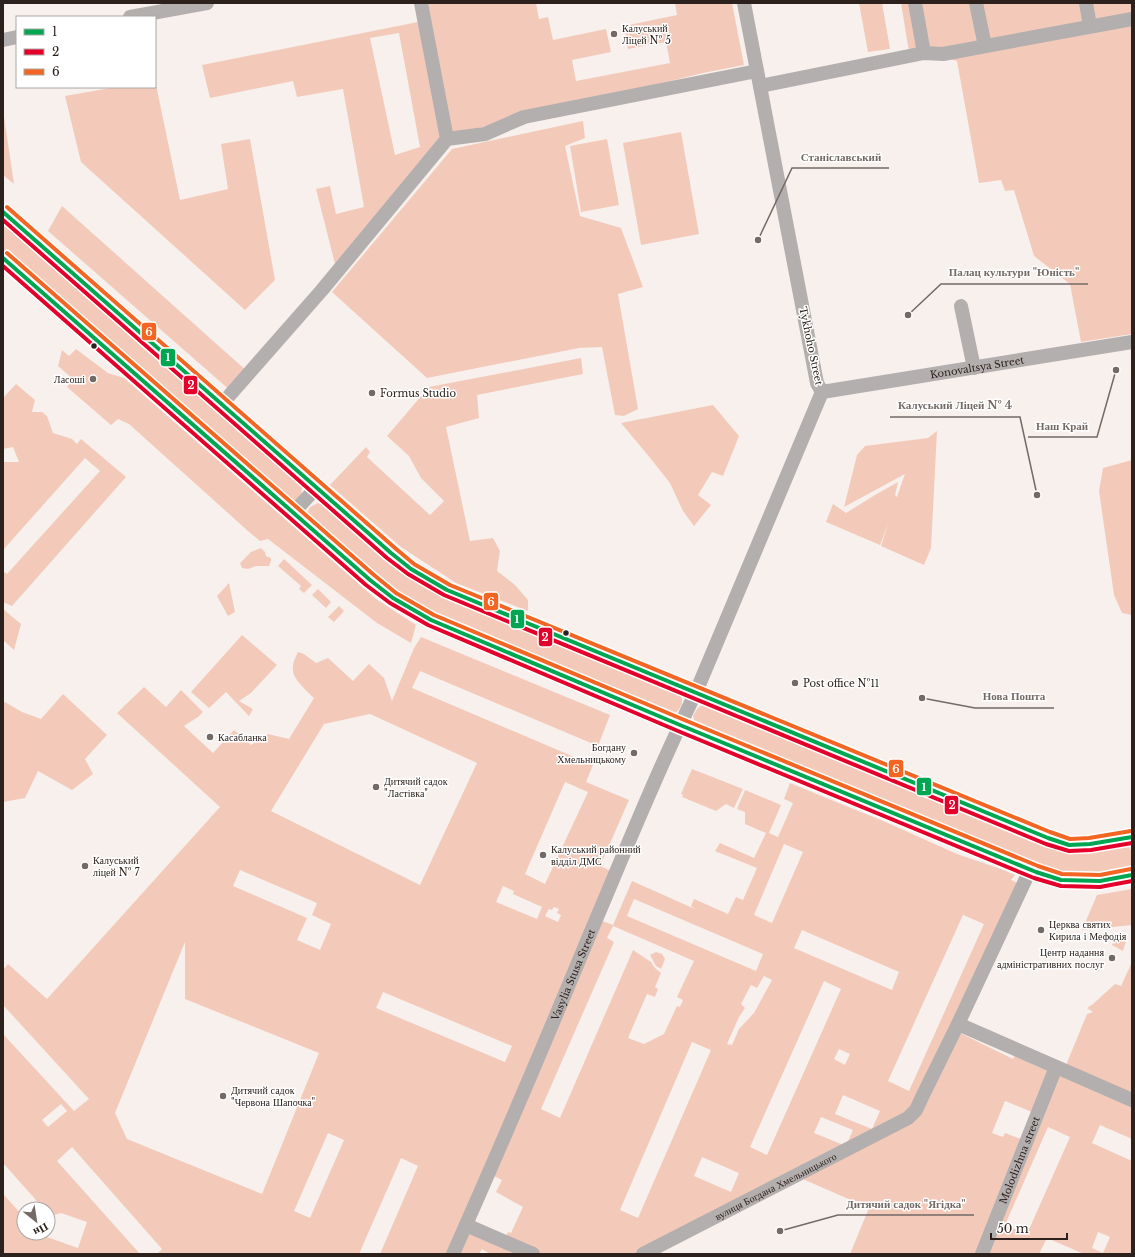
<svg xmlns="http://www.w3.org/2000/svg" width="1135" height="1257" viewBox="0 0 1135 1257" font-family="'Libre Baskerville',serif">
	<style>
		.green { fill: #f3cab9; fill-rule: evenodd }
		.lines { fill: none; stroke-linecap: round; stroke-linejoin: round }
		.minor { stroke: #b4afaf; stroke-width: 14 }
		.bus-1-casing { stroke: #fff; stroke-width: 7 }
		.bus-2-casing { stroke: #fff; stroke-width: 7 }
		.bus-3-casing { stroke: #fff; stroke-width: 7 }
		.bus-1 { stroke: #00a651; stroke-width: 4 }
		.bus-2 { stroke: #e4002b; stroke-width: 4 }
		.bus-3 { stroke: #f26522; stroke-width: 4 }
		.poi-dot { fill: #736965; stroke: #fff; stroke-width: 1.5 }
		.bus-dot { fill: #2c211c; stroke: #fff; stroke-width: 1.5 }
		.labels { text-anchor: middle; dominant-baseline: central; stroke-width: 3; stroke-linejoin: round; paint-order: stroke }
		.poi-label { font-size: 10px; fill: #2c211c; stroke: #fff; text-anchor: start }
		.street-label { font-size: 10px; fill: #2c211c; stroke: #fff }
		.leader { fill: none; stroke: #736965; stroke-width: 1.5 }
		.callout-dot { fill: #736965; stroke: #fff; stroke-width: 1.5 }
		.callout-label { font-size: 11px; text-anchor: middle; font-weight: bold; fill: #736965; stroke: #fff; stroke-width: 3; stroke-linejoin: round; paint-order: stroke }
		.line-badge { stroke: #fff; stroke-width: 1.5 }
		.badge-label { font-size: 11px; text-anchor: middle; font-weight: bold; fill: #fff }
	</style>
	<rect width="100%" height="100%" fill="#f7f0ed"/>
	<g class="green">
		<polygon points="428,3 536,3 539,19 548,17 553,40 606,29 611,52 572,60 576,81 670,63 666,42 628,49 624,26 677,15 675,3 732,3 744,65 703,73 450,135"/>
		<polygon points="859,3 882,3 890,49 868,52"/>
		<polygon points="901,3 1132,3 1132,334 1081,342 1070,284 1034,256 1014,190 1005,191 1001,180 979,183 957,61 924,53 911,56 908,46"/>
		<path d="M418,22L440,137L335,264L316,189L330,186L336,214L364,207L343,89L297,97L293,81L210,98L202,65ZM399,33L420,147L395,155L370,38Z"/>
		<polygon points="155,80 180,200 228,189 221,144 250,139 275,280 245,310 81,162 65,96 116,87 155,87"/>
		<polygon points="3,110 14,184 3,175"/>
		<polygon points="583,121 585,138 565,146 580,216 621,228 643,287 618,294 638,409 624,416 615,415 602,347 579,348 427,378 332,292 452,149"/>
		<polygon points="681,132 699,234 641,245 623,143"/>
		<polygon points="607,139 619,205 581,212 570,146"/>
		<polygon points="62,206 249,373 232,392 48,231"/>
		<polygon points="3,221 297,482 302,488 301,496 296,501 288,500 283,497 3,250"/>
		<polygon points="76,349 108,373 124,378 376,599 416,625 411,643 377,623 268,539 260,541 248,531 129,424 118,419 111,425 67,387 73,379 58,366 62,350 69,356"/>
		<polygon points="581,358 583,374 477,395 479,418 446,427 470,541 493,538 500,551 497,571 515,585 528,600 528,611 456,583 401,547 330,485 366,447 370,452 367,457 430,515 444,501 421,478 409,456 387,436 429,387"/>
		<polygon points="16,384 35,400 32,412 42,412 47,416 53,433 72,439 77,444 81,439 126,477 12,606 3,602 3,571 7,574 100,471 85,458 3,550 3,462 19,462 13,447 3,449 3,398"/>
		<polygon points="713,405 739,436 723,476 712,472 698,495 711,505 694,526 683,511 670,483 647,454 621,423"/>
		<polygon points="937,431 931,548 924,565 881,546 888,524 880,545 826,522 833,504 846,513 875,495 898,482 895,495 897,497 905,474 844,507 857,455 865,446 928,438"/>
		<polygon points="1132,460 1132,615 1122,613 1114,595 1099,491 1103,468"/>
		<path d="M318,503L326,507L404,573L444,595L681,695C684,703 680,711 672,715L436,615L408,600L387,587L312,523C306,512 306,508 318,503Z"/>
		<polygon points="261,548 265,552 266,556 271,558 271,561 269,566 256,566 248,569 242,568 240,563 251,552"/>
		<polygon points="284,559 312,585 304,593 299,589 301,586 278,566"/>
		<polygon points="229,583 235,612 228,616 217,596"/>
		<polygon points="318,589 331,602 326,608 312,595"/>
		<polygon points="339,606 344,611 334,622 328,617"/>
		<polygon points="3,609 21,624 14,650 3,640"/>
		<polygon points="242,635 277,665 251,693 239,701 253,709 249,716 226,692 209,708 191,692"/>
		<path d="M421,637L610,715L598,746L420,671L412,688L593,765L586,782L629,800L600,866L616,873L597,919L613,925L632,881L695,909L691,906L694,899L728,914L736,897L743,900L757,868L715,851L720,843L754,858L766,833L745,824V812L737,809L745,790L781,805L769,833L778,837L793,803L784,799L790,783L841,804L881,820L957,854L1001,869L1015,875L1011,880L1024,886L960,1033L1013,1059L1018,1050L1064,1070L1087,1014L1093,1012L1087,1008L1093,1004L1115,984L1121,986L1132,962V1139L1100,1125L1092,1143L1132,1161V1254H1084L1047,1238L1039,1254H850L869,1208L805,1180L799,1175L643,1254H490L482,1249L479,1254H380L418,1166L401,1158L359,1254H157L162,1249L72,1147L57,1161L140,1254H3V1194L24,1217V1233H45L44,1236L78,1248L87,1222L61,1213L51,1216L48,1213V1209H44L3,1163V1034L74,1111L89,1099L3,1005V970L8,964L47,999L220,807L117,713L144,687L166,707L181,690L203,712L198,717L184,726L213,753L234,730L251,745L257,741L260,742L268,734L289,739L314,698C308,692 293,679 293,671C292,664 295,658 298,652L304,654L316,663L328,658L353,681L369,664L384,678L392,701L414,648ZM370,714L477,763L420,885L271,811L324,724ZM565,782L588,792L545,884L525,874ZM784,844L803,852L772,923L754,915ZM240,870L317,903L312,915L331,924L320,950L297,940L307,918L233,886ZM503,886L514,891L513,894L542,907L537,919L496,902ZM634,899L763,954L756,971L627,916ZM554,907L559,909L557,913L561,915L558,922L545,916L549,909L552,910ZM963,915L984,924L909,1091L888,1081ZM613,926L694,961L677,997L683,1000L680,1007L677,1006L664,1034L644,1044L628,1038L647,994L655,997L658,989L655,987L661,973L655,968L651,962L633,950L560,1118L541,1109L614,942L607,938ZM802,930L899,972L892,990L794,948ZM185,942V999L319,1053L262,1194L127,1139L115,1113ZM764,976L772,980L754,1013L739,1029L732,1045L727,1044L739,1017L745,1008L741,1004L751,985L757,988ZM824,981L841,989L767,1155L750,1147ZM383,992L512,1046L505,1062L376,1008ZM692,1042L711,1050L638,1218L620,1210ZM839,1049L850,1054L845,1065L834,1059ZM843,1095L880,1111L872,1129L835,1114ZM1005,1101L1037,1114L1026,1141L1005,1133L1003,1137L992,1133ZM61,1104L67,1111L48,1127L42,1120ZM821,1117L853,1130L846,1146L814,1133ZM1048,1127L1070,1137L1027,1234L1005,1225ZM328,1133L344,1140L310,1218L294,1211ZM702,1157L739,1173L731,1192L694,1176ZM494,1176L502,1180L496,1192L523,1207L511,1233L508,1232L504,1241L467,1220ZM1098,1232L1110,1237L1103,1253L1092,1248Z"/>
		<polygon points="63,694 107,735 85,759 93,774 72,790 38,771 25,798 3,802 3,701 22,712 41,719"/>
		<path d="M707,703L1067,850L1122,844C1135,848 1132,853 1132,865L1129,868L1086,875H1070L1055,871L698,725L695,722L693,716C697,709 699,705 707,703Z"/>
		<polygon points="692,769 743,789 734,808 726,804 716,811 682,797 683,795 681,794"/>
		<polygon points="1132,889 1132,925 1082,930 1097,895"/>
		<polygon points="1115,937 1126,941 1123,951 1112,945"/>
		<polygon points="656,952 662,954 665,959 661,969 656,966 650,955"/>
	</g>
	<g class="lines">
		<g class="minor">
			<polyline points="421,3 447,139"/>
			<polyline points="915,3 924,53"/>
			<polyline points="976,3 985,46"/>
			<polyline points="1086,3 1090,26"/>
			<polyline points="130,17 207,3"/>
			<polyline points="3,40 17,37"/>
			<polyline points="760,86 924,53 943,54 1132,19"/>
			<polyline points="3,212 391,553 411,569 447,590 1048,838 1069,845 1090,844 1132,837"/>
			<polyline points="3,258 370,580 393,598 431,620 680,725 1036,872 1061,880 1100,881 1132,875"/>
			<polyline points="961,306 974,368"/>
			<path id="s1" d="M822,392L1132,342"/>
			<polyline points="221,405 322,290 447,139 485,134 524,117 757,71"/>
			<polyline points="293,513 316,488"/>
			<polyline points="958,1024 1132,1100"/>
			<polyline points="466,1225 533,1254"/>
			<path id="s2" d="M453,1254C501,1146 547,1038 592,929C626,849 658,769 696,692L822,392L817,383L744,3"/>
			<path id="s3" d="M643,1254L908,1118L916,1110L923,1095L958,1024L1030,870"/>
			<path id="s4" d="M982,1254L1056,1067"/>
		</g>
		<g class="bus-1-casing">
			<g id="bus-1">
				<polyline points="3,212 391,553 411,569 447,590 1048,838 1069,845 1090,844 1132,837"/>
				<polyline points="3,258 370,580 393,598 431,620 680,725 1036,872 1061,880 1100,881 1132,875"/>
			</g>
		</g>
		<g class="bus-2-casing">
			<g id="bus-2">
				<polyline points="3,220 387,558 408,574 444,595 1046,844 1069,851 1091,850 1132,843"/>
				<polyline points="3,266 366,585 390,603 428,625 678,731 1034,878 1061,886 1100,887 1132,881"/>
			</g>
		</g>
		<g class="bus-3-casing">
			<g id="bus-3">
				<polyline points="7,207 395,548 414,564 450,585 1050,832 1070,839 1089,838 1131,831"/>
				<polyline points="7,253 374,575 396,593 434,615 682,719 1038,866 1062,874 1100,875 1131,869"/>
			</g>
		</g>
		<use href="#bus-1" class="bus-1"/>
		<use href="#bus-2" class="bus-2"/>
		<use href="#bus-3" class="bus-3"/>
	</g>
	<g class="poi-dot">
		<circle cx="614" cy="34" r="4"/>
		<circle cx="93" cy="379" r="4"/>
		<circle cx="372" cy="393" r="4"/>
		<circle cx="795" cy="683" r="4"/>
		<circle cx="210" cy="737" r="4"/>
		<circle cx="634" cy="753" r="4"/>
		<circle cx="376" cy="787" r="4"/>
		<circle cx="543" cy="855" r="4"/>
		<circle cx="85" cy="866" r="4"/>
		<circle cx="1041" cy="930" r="4"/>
		<circle cx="1112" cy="958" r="4"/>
		<circle cx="223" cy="1096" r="4"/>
	</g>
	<g class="bus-dot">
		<circle cx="94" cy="346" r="3.5"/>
		<circle cx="566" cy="633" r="3.5"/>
	</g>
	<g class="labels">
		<g class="poi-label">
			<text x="622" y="28">Калуський<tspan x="622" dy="12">Ліцей № 5</tspan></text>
			<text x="85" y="379" text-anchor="end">Ласоші</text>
			<text x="380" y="393">Formus Studio</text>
			<text x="803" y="683">Post office №11</text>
			<text x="218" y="737">Касабланка</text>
			<text x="626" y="747" text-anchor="end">Богдану<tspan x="626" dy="12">Хмельницькому</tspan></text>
			<text x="384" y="781">Дитячий садок<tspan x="384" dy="12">"Ластівка"</tspan></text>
			<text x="551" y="849">Калуський районний<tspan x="551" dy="12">відділ ДМС</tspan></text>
			<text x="93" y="860">Калуський<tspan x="93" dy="12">ліцей № 7</tspan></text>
			<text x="1049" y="924">Церква святих<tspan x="1049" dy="12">Кирила і Мефодія</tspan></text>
			<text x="1104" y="952" text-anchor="end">Центр надання<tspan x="1104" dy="12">адміністративних послуг</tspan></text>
			<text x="231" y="1090">Дитячий садок<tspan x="231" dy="12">"Червона Шапочка"</tspan></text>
		</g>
		<g class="street-label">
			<text transform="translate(811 346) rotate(78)">Tykhoho Street</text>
			<text stroke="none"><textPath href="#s1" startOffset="157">Konovaltsya Street</textPath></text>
			<text stroke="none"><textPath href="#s2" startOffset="304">Vasylia Stusa Street</textPath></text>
			<text stroke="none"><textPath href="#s4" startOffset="101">Molodizhna street</textPath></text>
			<text stroke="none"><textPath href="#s3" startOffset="149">вулиця Богдана Хмельницького</textPath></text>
		</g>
	</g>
	<path class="leader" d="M758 240L792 168H889M908 315L941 284H1088M1037 495L1020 417H890M1116 370L1097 437H1028M922 698L975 708H1054M780 1231L838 1215H974"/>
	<g class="callout-dot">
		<circle cx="758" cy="240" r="4"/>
		<circle cx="908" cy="315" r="4"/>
		<circle cx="1037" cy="495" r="4"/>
		<circle cx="1116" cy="370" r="4"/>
		<circle cx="922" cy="698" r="4"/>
		<circle cx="780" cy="1231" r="4"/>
	</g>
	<g class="callout-label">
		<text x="841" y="161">Станіславський</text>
		<text x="1014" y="276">Палац культури "Юність"</text>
		<text x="955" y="409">Калуський Ліцей № 4</text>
		<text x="1062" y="430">Наш Край</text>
		<text x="1014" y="700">Нова Пошта</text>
		<text x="906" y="1208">Дитячий садок "Ягідка"</text>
	</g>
	<g class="line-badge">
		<rect x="141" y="322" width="16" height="19" rx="4" fill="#f26522"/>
		<rect x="160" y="348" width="16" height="19" rx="4" fill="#00a651"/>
		<rect x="183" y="375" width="15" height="20" rx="4" fill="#e4002b"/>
		<rect x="483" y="592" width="16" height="19" rx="4" fill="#f26522"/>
		<rect x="510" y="609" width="15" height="20" rx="4" fill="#00a651"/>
		<rect x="538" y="627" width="15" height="20" rx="4" fill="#e4002b"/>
		<rect x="888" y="759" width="16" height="19" rx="4" fill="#f26522"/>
		<rect x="916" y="777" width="16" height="19" rx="4" fill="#00a651"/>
		<rect x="944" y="795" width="15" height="20" rx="4" fill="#e4002b"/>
	</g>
	<g class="badge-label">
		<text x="149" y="336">6</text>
		<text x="168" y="361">1</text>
		<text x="191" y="389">2</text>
		<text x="491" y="606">6</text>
		<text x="517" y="623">1</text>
		<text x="545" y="641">2</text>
		<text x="896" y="773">6</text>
		<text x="924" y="791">1</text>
		<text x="952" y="809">2</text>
	</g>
	<rect width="1135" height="1257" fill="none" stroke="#2c211c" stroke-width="8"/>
	<rect x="16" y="16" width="140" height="72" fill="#ffffff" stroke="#aba6a4"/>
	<rect x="24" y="29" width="20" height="6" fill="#00a651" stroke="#aba6a4"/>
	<text x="52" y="36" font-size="12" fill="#2c211c">1</text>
	<rect x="24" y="49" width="20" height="6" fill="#e4002b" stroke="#aba6a4"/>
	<text x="52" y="56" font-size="12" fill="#2c211c">2</text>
	<rect x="24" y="69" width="20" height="6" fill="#f26522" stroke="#aba6a4"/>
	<text x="52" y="76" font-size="12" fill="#2c211c">6</text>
	<g transform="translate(36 1221) rotate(150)"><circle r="19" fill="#ffffff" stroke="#aba6a4"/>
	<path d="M0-3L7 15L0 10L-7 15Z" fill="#736965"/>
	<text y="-6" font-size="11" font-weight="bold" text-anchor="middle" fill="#2c211c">Пн</text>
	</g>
	<path d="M991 1233v6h76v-6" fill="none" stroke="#2c211c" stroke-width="2"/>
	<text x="997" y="1233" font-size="12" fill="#2c211c" stroke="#ffffff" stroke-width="3" paint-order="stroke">50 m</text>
</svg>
